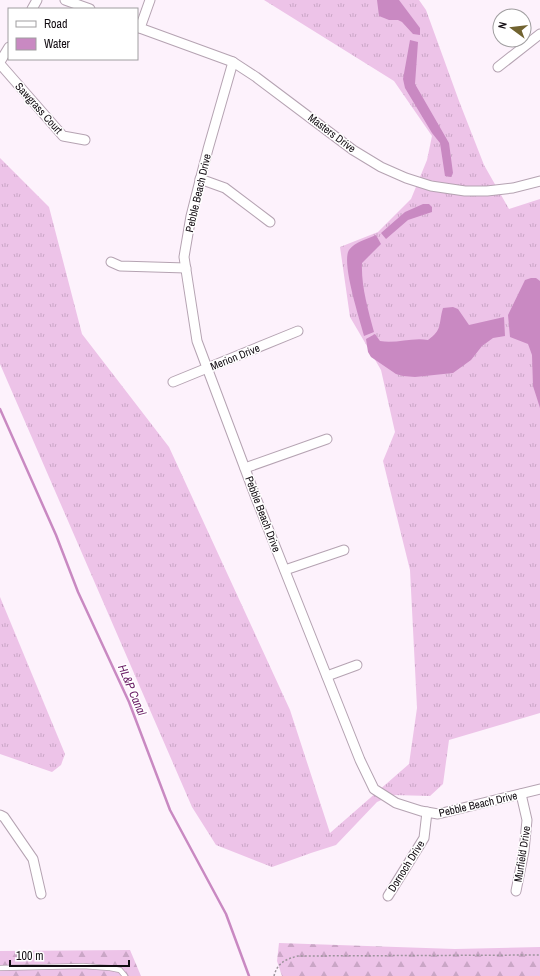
<svg xmlns="http://www.w3.org/2000/svg" width="540" height="976" viewBox="0 0 540 976" font-family="'Archivo Narrow',sans-serif">
	<style>
		.grass { fill: url(#grass-tufts) }
		.forest { fill: url(#forest-firs) }
		.water { fill: #c989c2 }
		.lines { fill: none; stroke-linecap: round; stroke-linejoin: round }
		.stream { stroke: #c989c2; stroke-width: 2.5 }
		.lane-casing { stroke: #b5a3b2; stroke-width: 6 }
		.street-casing { stroke: #b5a3b2; stroke-width: 11 }
		.path { stroke: #9d949c; stroke-width: 1.5; stroke-dasharray: 2 2; stroke-linecap: butt }
		.lane { stroke: #fff; stroke-width: 4.5 }
		.street { stroke: #fff; stroke-width: 9 }
		.labels { text-anchor: middle; dominant-baseline: central; stroke-width: 3; stroke-linejoin: round; paint-order: stroke }
		.street-label { font-size: 11px; fill: #120c12; stroke: #fff }
		.water-label { font-size: 12px; font-style: italic; fill: #6c2168; stroke: #fff }
	</style>
	<defs>
		<pattern id="grass-tufts" width="24" height="20" patternUnits="userSpaceOnUse"><rect width="24" height="20" fill="#edc3e8"/><path d="M3 7l-1-3M5 7V3M7 7l1-3M15 17l-1-3M17 17v-4M19 17l1-3" fill="none" stroke="#caa6c6"/></pattern>
		<pattern id="forest-firs" width="22" height="20" patternUnits="userSpaceOnUse"><rect width="22" height="20" fill="#edc3e8"/><path d="M5 1l3.5 6h-7zM16 11l3.5 6h-7z" fill="#caa6c6"/></pattern>
	</defs>
	<rect width="100%" height="100%" fill="#fdf2fc"/>
	<g class="grass">
		<polygon points="264,0 419,0 426,10 459,101 484,165 509,209 540,199 540,713 449,740 443,784 430,796 393,795 377,802 336,845 311,853 272,867 216,845 192,807 0,364 0,158 49,207 82,334 169,447 290,710 330,833 409,764 417,708 410,570 383,461 395,432 381,370 350,317 340,247 378,232 411,199 427,160 432,136 394,81"/>
		<polygon points="0,597 65,754 61,765 52,772 0,754"/>
	</g>
	<g class="forest">
		<polygon points="279,943 455,949 540,947 540,976 282,976 277,961"/>
		<polygon points="130,950 141,976 0,976 0,951"/>
	</g>
	<g class="water">
		<polygon points="377,0 399,0 420,28 420,35 413,34 402,22 398,20 389,20 379,16"/>
		<polygon points="410,40 418,42 415,84 449,143 453,173 451,177 445,176 440,143 432,133 405,88 403,79"/>
		<polygon points="423,204 429,204 432,207 432,212 408,220 386,239 381,233 405,212"/>
		<path d="M376,235L381,244L362,263C361,286 368,309 374,332L364,336C360,320 341,263 349,250C355,242 367,239 376,235Z"/>
		<polygon points="531,278 536,278 540,281 540,408 533,386 532,355 528,344 510,337 508,315 525,280"/>
		<path d="M453,307L458,309L469,325L504,317L505,336L493,338L482,346L471,360L453,373L415,377L403,376L396,374L371,357L368,352L366,339L375,334L380,341C396,344 412,337 428,340C443,329 438,325 443,308Z"/>
	</g>
	<g class="lines">
		<polyline class="stream" points="0,409 56,535 78,592 129,702 170,810 226,914 249,976"/>
		<g class="lane-casing">
			<polyline id="lane" points="0,968 83,966 110,968 120,970 125,976"/>
		</g>
		<g class="street-casing">
			<g id="street">
				<polyline points="65,0 90,9"/>
				<polyline points="32,9 37,0"/>
				<polyline points="137,27 233,62 256,77 353,150 381,167 406,178 431,186 465,191 487,191 513,188 540,181"/>
				<polyline points="140,28 150,0"/>
				<polyline points="0,62 9,47"/>
				<polyline points="233,62 208,149 191,216 184,257 197,341 256,498 360,760 374,789 396,803 421,811 438,814 540,789"/>
				<polyline points="0,64 63,136 85,140"/>
				<polyline points="498,67 540,34"/>
				<polyline points="200,179 225,188 270,222"/>
				<polyline points="111,262 120,266 186,268"/>
				<polyline points="173,382 298,331"/>
				<polyline points="245,468 327,439"/>
				<polyline points="285,570 344,550"/>
				<polyline points="327,676 357,665"/>
				<polyline points="0,815 4,817 33,859 41,894"/>
				<polyline points="516,891 524,851 527,820 521,794"/>
				<polyline points="388,896 424,838 427,812"/>
			</g>
		</g>
		<path class="path" d="M274,976C277,963 286,959 298,956L540,955"/>
		<use href="#lane" class="lane"/>
		<use href="#street" class="street"/>
	</g>
	<g class="labels">
		<g class="street-label">
			<text transform="translate(39 108) rotate(48)">Sawgrass Court</text>
			<text transform="translate(332 133) rotate(37)">Masters Drive</text>
			<text transform="translate(198 193) rotate(-77)">Pebble Beach Drive</text>
			<text transform="translate(235 357) rotate(-22)">Merion Drive</text>
			<text transform="translate(263 514) rotate(69)">Pebble Beach Drive</text>
			<text transform="translate(478 804) rotate(-13)">Pebble Beach Drive</text>
			<text transform="translate(522 854) rotate(-81)">Murfield Drive</text>
			<text transform="translate(406 866) rotate(-58)">Dornoch Drive</text>
		</g>
		<g class="water-label">
			<text transform="translate(132 690) rotate(67)">HL&amp;P Canal</text>
		</g>
	</g>
	<rect x="8" y="8" width="130" height="52" fill="#ffffff" stroke="#a09ea0"/>
	<rect x="16" y="21" width="20" height="6" fill="#ffffff" stroke="#a09ea0"/>
	<text x="44" y="28" font-size="12" fill="#120c12">Road</text>
	<rect x="16" y="38" width="20" height="12" fill="#c989c2" stroke="#a09ea0"/>
	<text x="44" y="48" font-size="12" fill="#120c12">Water</text>
	<g transform="translate(512 28) rotate(285)"><circle r="19" fill="#ffffff" stroke="#a09ea0"/>
	<path d="M0-3L7 15L0 10L-7 15Z" fill="#716330"/>
	<text y="-6" font-size="11" font-weight="bold" text-anchor="middle" fill="#120c12">N</text>
	</g>
	<path d="M10 960v6h119v-6" fill="none" stroke="#120c12" stroke-width="2"/>
	<text x="16" y="960" font-size="12" fill="#120c12" stroke="#ffffff" stroke-width="3" paint-order="stroke">100 m</text>
</svg>
